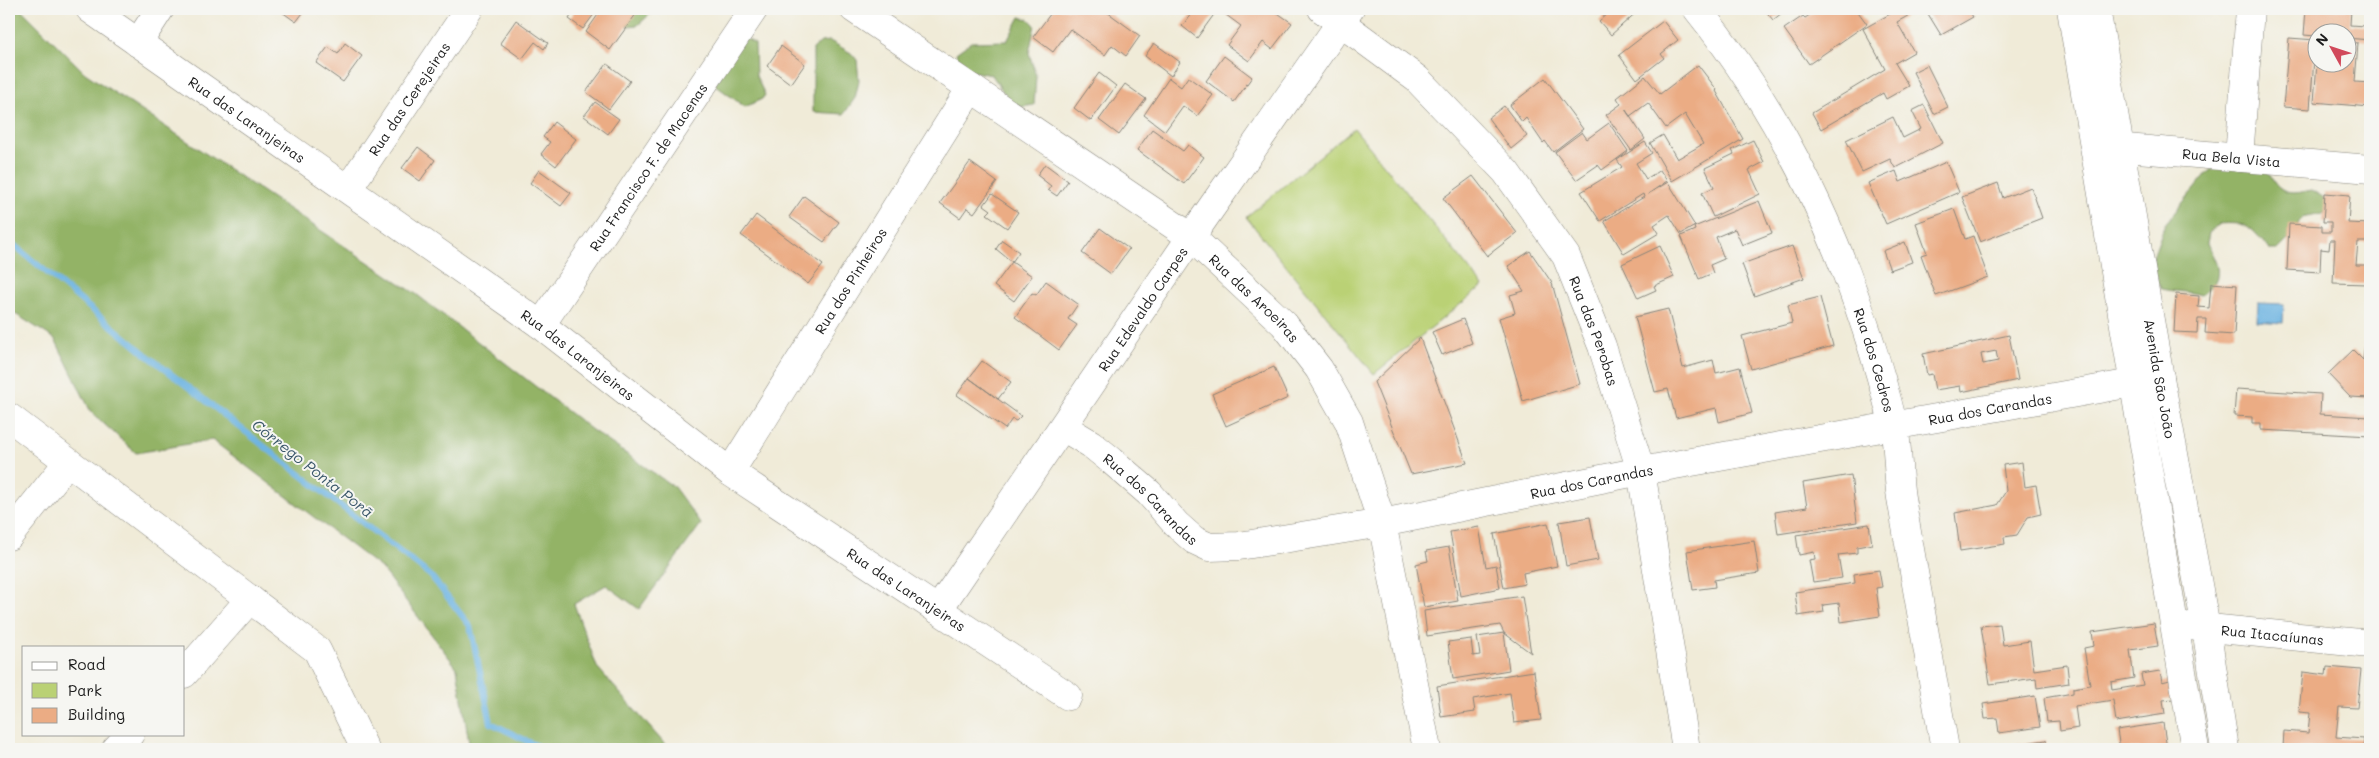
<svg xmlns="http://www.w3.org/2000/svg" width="2379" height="758" viewBox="0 0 2379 758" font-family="Mali,sans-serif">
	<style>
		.green { fill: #bad175; stroke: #6b7648 }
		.forest { fill: #93b366; stroke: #586841 }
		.water { fill: #6ab2e1; stroke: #43677e }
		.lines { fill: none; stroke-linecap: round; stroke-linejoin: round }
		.stream { stroke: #6ab2e1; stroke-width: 6 }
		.building { fill: #ebac84; fill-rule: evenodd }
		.minor-casing { stroke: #86847a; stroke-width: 29 }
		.minor { stroke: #fff; stroke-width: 28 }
		.labels { text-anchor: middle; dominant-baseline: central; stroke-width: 4; stroke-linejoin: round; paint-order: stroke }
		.street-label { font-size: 14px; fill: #1c1c1c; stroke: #f6f6f2 }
		.water-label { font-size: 15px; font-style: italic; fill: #3b586b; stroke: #f6f6f2 }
	</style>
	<rect width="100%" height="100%" fill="#f6f6f2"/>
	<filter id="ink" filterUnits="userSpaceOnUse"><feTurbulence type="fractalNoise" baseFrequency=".02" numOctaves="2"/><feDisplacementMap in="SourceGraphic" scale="10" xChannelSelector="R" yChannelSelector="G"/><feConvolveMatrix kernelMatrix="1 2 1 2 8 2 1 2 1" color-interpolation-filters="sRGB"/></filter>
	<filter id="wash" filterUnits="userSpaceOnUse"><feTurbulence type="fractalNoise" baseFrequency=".0096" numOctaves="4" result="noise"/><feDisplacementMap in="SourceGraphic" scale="20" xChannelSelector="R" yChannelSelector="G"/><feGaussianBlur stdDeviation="1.12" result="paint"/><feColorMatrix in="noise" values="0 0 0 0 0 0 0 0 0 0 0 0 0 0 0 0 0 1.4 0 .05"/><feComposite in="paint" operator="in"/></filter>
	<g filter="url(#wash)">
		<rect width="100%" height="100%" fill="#f0ebd8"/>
		<polygon class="green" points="1354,128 1483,286 1374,374 1246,217"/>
		<g class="forest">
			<polygon points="9,9 21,9 85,73 416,294 592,430 674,487 701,524 639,609 606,585 574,604 597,667 669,749 477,749 469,743 457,668 381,568 212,440 136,453 91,412 55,339 9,310"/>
			<polygon points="608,9 656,9 638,25 618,27 605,15"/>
			<polygon points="1020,17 1029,19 1035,25 1029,53 1036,76 1034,105 1014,108 992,75 963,70 956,53 971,42 1007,41"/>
			<polygon points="740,35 755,44 756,76 765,95 762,99 745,107 715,85"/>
			<polygon points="830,41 851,53 857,60 859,81 855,98 844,114 813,112 813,49 821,42"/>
			<path d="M2219,165L2268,171C2278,194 2288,196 2311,190L2323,197L2329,206L2322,214L2301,218L2292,236L2278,250H2269C2251,226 2249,222 2217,224L2209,233L2207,243C2217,266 2227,277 2201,295C2188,291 2175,292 2161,289L2153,268V257L2165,224L2209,171Z"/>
		</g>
		<polygon class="water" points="2258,303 2284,304 2283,323 2257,321"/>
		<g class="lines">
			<polyline class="stream" points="9,241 143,352 431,576 470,626 491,723 543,749"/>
		</g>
		<g id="blocks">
			<g class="building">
				<polygon points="278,9 306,9 296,22"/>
				<polygon points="571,9 598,9 583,29 569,19 574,11"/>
				<polygon points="602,9 639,10 610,50 586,32"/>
				<polygon points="1054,9 1103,9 1140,36 1126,56 1112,45 1105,55 1070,29 1053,52 1033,37"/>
				<polygon points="1195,9 1272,9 1292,23 1272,49 1263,42 1249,61 1227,45 1241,26 1218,9 1197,38 1182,26"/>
				<polygon points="1606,9 1640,9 1611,35 1599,21 1609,12"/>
				<polygon points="1764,9 1787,9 1773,20"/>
				<polygon points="1819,9 1856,9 1867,24 1809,64 1784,29 1803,16 1805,18"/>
				<polygon points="1899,9 1920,9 1897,22 1914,52 1895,63 1909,86 1886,99 1883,93 1821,129 1812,113 1885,69 1863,29"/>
				<polygon points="1925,9 1968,9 1973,17 1941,35"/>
				<polygon points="2306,9 2351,9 2350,25 2365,26 2366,9 2370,9 2370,40 2346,38 2346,32 2337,32 2338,29 2328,28 2328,32 2316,32 2316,36 2304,35"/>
				<polygon points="516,20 548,43 544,49 535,42 522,59 500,43"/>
				<polygon points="1663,21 1678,40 1661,54 1664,58 1637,79 1619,55"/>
				<polygon points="2289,38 2316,40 2316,60 2314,59 2310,109 2283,107"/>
				<polygon points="2346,42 2358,43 2355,82 2370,83 2370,107 2314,102 2317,62 2346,62"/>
				<polygon points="345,43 362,56 343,82 316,63 328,47 338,54"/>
				<polygon points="1154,43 1180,62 1171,76 1145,56"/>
				<polygon points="781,46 805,64 791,84 767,66"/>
				<polygon points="1224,56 1252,77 1234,102 1206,81"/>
				<polygon points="607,64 630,81 609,109 586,92"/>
				<polygon points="1698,65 1717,90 1716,91 1743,139 1672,181 1650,143 1663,135 1677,159 1703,144 1685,114 1666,128 1648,103 1630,116 1625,109 1645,139 1631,150 1606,115 1621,104 1617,98 1645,76 1660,94"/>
				<polygon points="1927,65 1948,107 1934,114 1913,72"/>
				<polygon points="1099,73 1116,86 1091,121 1074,108"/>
				<polygon points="1188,77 1213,95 1197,116 1183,106 1165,131 1144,115 1169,78 1181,87"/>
				<polygon points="1545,78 1583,129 1553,152 1545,141 1543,143 1526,118 1522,122 1510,105"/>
				<polygon points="1125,84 1146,99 1119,135 1099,120"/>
				<polygon points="595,102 619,119 608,134 584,116"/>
				<polygon points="1924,105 1943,143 1895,168 1890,159 1862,172 1846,140 1893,117 1903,138 1921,129 1912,111"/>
				<polygon points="1504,106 1527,136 1511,149 1488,118"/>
				<polygon points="554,122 576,139 556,166 541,154 550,142 543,137"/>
				<polygon points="1609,123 1628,151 1602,170 1598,165 1576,180 1555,152 1582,132 1587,139"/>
				<polygon points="1152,129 1183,151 1188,145 1204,157 1184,184 1137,150"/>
				<polygon points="1753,140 1764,162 1749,170 1760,194 1713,217 1702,193 1714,187 1705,168 1734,154 1732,150"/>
				<polygon points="1645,142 1652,153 1636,163 1646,179 1660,170 1667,181 1648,194 1668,182 1695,226 1681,234 1669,215 1654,225 1659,233 1624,254 1604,221 1644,197 1643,194 1600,221 1581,192 1622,167 1617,160"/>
				<polygon points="418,147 435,160 420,181 402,168"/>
				<polygon points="970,162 997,182 974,213 967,208 960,218 940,203"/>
				<polygon points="1946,162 1959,192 1886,224 1868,183 1896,171 1900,182"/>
				<polygon points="1045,164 1068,181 1057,196 1048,190 1051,186 1037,175"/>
				<polygon points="539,170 571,193 561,206 530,183"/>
				<polygon points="1473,176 1517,233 1487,256 1443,198"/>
				<polygon points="1998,183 2003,198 2031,187 2042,218 1980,242 1962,197"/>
				<polygon points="2325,193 2350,195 2348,223 2370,224 2370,242 2358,242 2356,265 2369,265 2367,284 2333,283 2335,240 2330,240 2329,250 2321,249 2320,272 2287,270 2289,224 2322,226 2322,232 2331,232 2331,222 2323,222"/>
				<polygon points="992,194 1018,212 1007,228 987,214 991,210 984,205"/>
				<polygon points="804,196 839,222 824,242 789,217"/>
				<polygon points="1759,201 1772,233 1742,245 1735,229 1716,237 1724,259 1710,265 1713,273 1699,279 1681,236 1695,230 1694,227"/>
				<polygon points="1954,209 1965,239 1973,236 1988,277 1936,296 1921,255 1927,253 1916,223"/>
				<polygon points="756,215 823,265 808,284 741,235"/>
				<polygon points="1100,228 1129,249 1111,274 1082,253"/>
				<polygon points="1002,240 1019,252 1012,262 996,249"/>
				<polygon points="1905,242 1912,262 1890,270 1883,251"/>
				<polygon points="1660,246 1674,277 1654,286 1656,290 1638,298 1622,264"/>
				<polygon points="1792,246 1804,278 1754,296 1742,264"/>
				<polygon points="1530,251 1552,283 1580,384 1523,401 1499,318 1515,313 1510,295 1524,291 1508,266"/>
				<polygon points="1012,262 1032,276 1014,301 994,286"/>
				<polygon points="1046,281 1078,304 1068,319 1077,325 1059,350 1015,317 1032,293 1036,295"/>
				<polygon points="2211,283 2237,285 2234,335 2205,333 2206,319 2198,319 2197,333 2174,332 2176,294 2199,296 2198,307 2209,308"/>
				<polygon points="1820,297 1833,346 1751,369 1742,336 1792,323 1788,305"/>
				<polygon points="1668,309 1683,368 1713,360 1716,373 1740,367 1752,413 1719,422 1716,408 1676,418 1668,389 1655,392 1635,317"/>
				<polygon points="1463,319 1472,343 1442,355 1432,332"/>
				<path d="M2009,335L2018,380L1961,392L1960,386L1935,390L1932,374L1927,375L1923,354ZM1996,351L1998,361L1983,364L1981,354Z"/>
				<polygon points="1420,338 1467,463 1411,474 1374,382"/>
				<polygon points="2365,343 2370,343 2370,398 2350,397 2328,374 2353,350 2363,360"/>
				<polygon points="982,361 1011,382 998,399 969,378"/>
				<polygon points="1274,367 1288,398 1226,426 1212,394"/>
				<polygon points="969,378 1021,416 1016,421 1012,419 1005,429 957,395"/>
				<polygon points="2236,389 2321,394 2320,414 2370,417 2370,436 2261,430 2261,423 2252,423 2252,417 2234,416"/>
				<polygon points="2022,462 2025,487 2036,485 2041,514 2028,517 2017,535 2004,537 2005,544 1960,551 1955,513 1997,505 2006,491 2003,465"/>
				<polygon points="1851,475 1857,522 1778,534 1775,512 1807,507 1803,483"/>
				<polygon points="1590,517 1598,560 1566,566 1559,522"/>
				<polygon points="1548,523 1557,566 1523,573 1525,584 1504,588 1494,534"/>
				<polygon points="1869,524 1872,544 1857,547 1857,553 1838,555 1842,578 1813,582 1809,560 1815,559 1814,552 1799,555 1796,535"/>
				<polygon points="1479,527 1486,567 1496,565 1500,588 1461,596 1450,532"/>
				<polygon points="1754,541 1759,573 1714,580 1715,587 1693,590 1687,551"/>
				<polygon points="1449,547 1458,601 1424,607 1416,564 1428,561 1426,551"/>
				<polygon points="1879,570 1882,587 1876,588 1880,616 1841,622 1839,603 1823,605 1824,612 1798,616 1795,592 1855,583 1854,574"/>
				<polygon points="1522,596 1531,653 1504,633 1500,625 1427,636 1424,611"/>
				<polygon points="2154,623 2158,646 2130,650 2134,678 2111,682 2112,690 2143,685 2141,674 2160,671 2162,682 2170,680 2173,699 2163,700 2165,714 2116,722 2113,700 2075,706 2078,728 2060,731 2059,721 2047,722 2044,698 2073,693 2073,688 2090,685 2084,648 2094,646 2092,632"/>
				<polygon points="2000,624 2003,645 2030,641 2034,670 2067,665 2069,683 2037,688 2036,678 1990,684 1981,626"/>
				<polygon points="1504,633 1509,670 1453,679 1448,642 1471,639 1473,656 1480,655 1477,637"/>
				<polygon points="2327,667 2361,670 2357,708 2339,707 2336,737 2364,739 2363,749 2283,748 2284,731 2308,733 2310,713 2299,712 2303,672 2326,675"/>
				<polygon points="1534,671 1541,720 1514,723 1510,693 1473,699 1475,712 1441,717 1437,686"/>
				<polygon points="2035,696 2040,727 1999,733 1997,718 1985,719 1983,704"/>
				<polygon points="2163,723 2167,749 2120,749 2117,730"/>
				<polygon points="2046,740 2047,749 1991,749 1991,748"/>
			</g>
		</g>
	</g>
	<g filter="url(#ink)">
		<use href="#blocks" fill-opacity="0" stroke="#86847a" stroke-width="1"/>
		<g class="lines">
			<g class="minor-casing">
				<g id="minor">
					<path id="s1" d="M90,9L541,325L730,472L1068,696"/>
					<path id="s2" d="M854,9L1191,237L1284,324L1319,369L1349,422L1382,523L1427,749"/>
					<path id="s3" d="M1322,9L1417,79L1506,172L1566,256L1602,346L1641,471L1686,749"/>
					<path id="s4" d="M1697,9C1794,129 1856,274 1893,423C1899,447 1897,474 1901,498C1916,582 1930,666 1945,749"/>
					<polyline points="2071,9 2195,749"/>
					<path id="s5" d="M2096,9L2160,378L2206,628L2225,749"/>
					<polyline points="138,43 160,9"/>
					<path id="s6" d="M2103,146L2370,169"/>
					<polyline points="2239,158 2250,9"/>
					<path id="s7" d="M348,189L469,9"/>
					<path id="s8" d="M541,325L754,9"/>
					<polyline points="9,417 317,650 365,749"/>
					<path id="s9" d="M1063,427L1091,444L1112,461L1149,493L1176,524L1194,540L1209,547L1239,546L1382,523L1641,471L2160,378"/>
					<path id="s10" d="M730,472L971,88"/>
					<polyline points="9,536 68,462"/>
					<path id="s11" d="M938,610L1191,237L1350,9"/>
					<path id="s12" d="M2189,626L2370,644"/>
					<polyline points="184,674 250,599"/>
					<polyline points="116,749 130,734"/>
				</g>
			</g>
			<use href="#minor" class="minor"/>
		</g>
	</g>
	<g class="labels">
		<g class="street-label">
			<text stroke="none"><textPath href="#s7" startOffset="109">Rua das Cerejeiras</textPath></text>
			<text stroke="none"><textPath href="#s1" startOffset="192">Rua das Laranjeiras</textPath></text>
			<text stroke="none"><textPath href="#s6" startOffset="129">Rua Bela Vista</textPath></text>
			<text stroke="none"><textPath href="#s8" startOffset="191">Rua Francisco F. de Macenas</textPath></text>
			<text stroke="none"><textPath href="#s10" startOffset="226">Rua dos Pinheiros</textPath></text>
			<text stroke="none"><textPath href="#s2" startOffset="495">Rua das Aroeiras</textPath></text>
			<text stroke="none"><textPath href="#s11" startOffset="364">Rua Edevaldo Carpes</textPath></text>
			<text stroke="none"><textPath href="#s3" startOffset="430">Rua das Perobas</textPath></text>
			<text stroke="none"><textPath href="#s1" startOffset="598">Rua das Laranjeiras</textPath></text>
			<text stroke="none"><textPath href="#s4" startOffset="396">Rua dos Cedros</textPath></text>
			<text stroke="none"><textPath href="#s5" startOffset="375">Avenida São João</textPath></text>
			<text stroke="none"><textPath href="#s9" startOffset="984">Rua dos Carandas</textPath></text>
			<text stroke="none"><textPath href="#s9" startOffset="579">Rua dos Carandas</textPath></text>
			<text stroke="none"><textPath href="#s9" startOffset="114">Rua dos Carandas</textPath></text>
			<text stroke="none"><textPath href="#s1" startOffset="1002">Rua das Laranjeiras</textPath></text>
			<text stroke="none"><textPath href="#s12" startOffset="84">Rua Itacaíunas</textPath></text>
		</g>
		<g class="water-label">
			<text transform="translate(313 468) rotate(38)">Córrego Ponta Porã</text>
		</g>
	</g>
	<rect width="2379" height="758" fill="none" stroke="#f6f6f2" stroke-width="30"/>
	<rect x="22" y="646" width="162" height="90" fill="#f6f6f2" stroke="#9f9f9c"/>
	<rect x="32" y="662" width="25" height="8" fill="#ffffff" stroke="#9f9f9c"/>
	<text x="68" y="670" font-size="15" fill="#1c1c1c">Road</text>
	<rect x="32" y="683" width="25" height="15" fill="#bad175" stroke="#9f9f9c"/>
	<text x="68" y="696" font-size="15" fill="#1c1c1c">Park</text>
	<rect x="32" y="708" width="25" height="15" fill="#ebac84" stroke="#9f9f9c"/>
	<text x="68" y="720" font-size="15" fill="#1c1c1c">Building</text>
	<g transform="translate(2332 48) rotate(310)"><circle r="24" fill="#f6f6f2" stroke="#9f9f9c"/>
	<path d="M0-4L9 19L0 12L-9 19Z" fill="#d1495b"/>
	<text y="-8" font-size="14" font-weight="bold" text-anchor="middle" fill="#1c1c1c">N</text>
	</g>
</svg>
